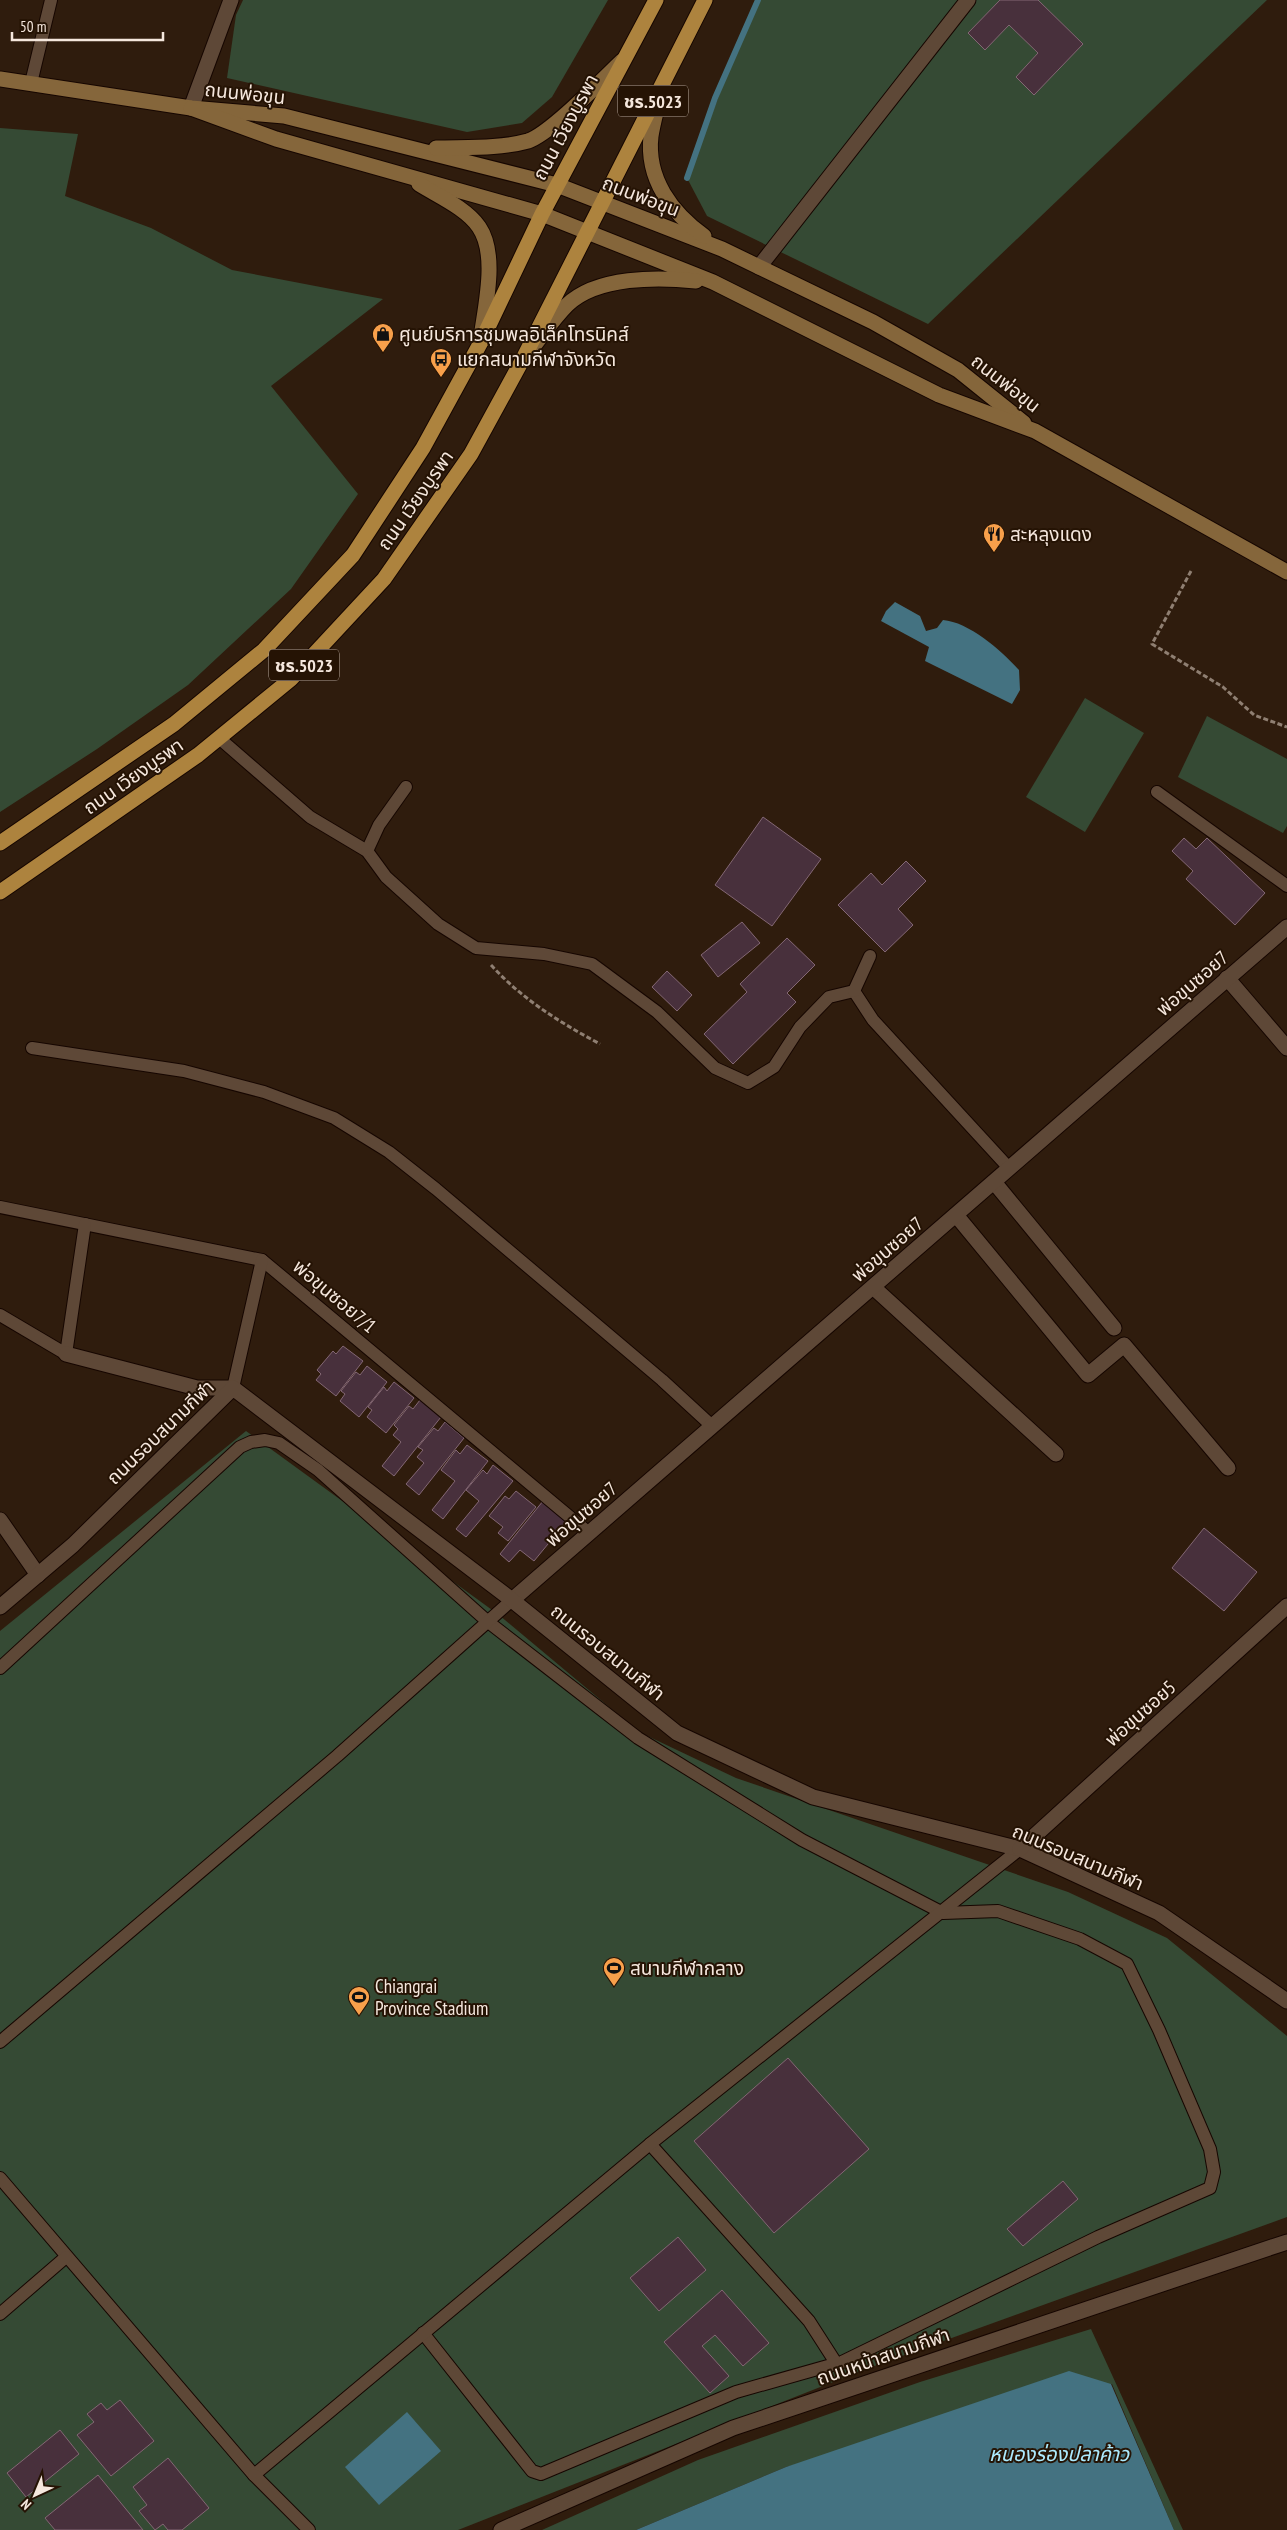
<svg xmlns="http://www.w3.org/2000/svg" width="1287" height="2530" viewBox="0 0 1287 2530" font-family="'PT Sans Narrow','Noto Sans Thai',sans-serif">
	<style>
		.green { fill: #354a34 }
		.water { fill: #447281 }
		.lines { fill: none; stroke-linecap: round; stroke-linejoin: round }
		.stream { stroke: #447281; stroke-width: 6 }
		.building { fill: #48303c; stroke: #836774 }
		.lane-casing { stroke: #160600; stroke-width: 14 }
		.street-casing { stroke: #160600; stroke-width: 17 }
		.secondary-casing { stroke: #160600; stroke-width: 17 }
		.primary-casing { stroke: #160600; stroke-width: 17 }
		.path { stroke: #8f7f72; stroke-width: 3; stroke-dasharray: 5 2.5; stroke-linecap: butt }
		.lane { stroke: #5e4837; stroke-width: 12 }
		.street { stroke: #5e4837; stroke-width: 15 }
		.secondary { stroke: #85663b; stroke-width: 15 }
		.primary { stroke: #ad833e; stroke-width: 15 }
		.labels { text-anchor: middle; dominant-baseline: central; stroke-width: 4; stroke-linejoin: round; paint-order: stroke }
		.shield { fill: #251304; stroke: #b7a79c; stroke-width: 1 }
		.shield-label { font-size: 18px; font-weight: bold; fill: #f5e7dd }
		.street-label { font-size: 19px; fill: #f5e7dd; stroke: #251304 }
		.poi-label { font-size: 19px; fill: #f5e7dd; stroke: #251304; text-anchor: start }
		.water-label { font-size: 20px; font-style: italic; fill: #aceafe; stroke: #251304 }
	</style>
	<rect width="100%" height="100%" fill="#2f1c0d"/>
	<g class="green">
		<polygon points="243,0 608,0 552,97 522,123 467,132 227,78 236,15"/>
		<polygon points="756,0 1267,0 928,324 707,216 687,178"/>
		<polygon points="0,128 78,134 65,196 151,228 232,270 383,299 271,386 358,494 291,589 188,685 97,749 0,812"/>
		<polygon points="1085,698 1144,733 1085,832 1026,797"/>
		<polygon points="1207,716 1287,759 1287,826 1283,833 1178,777"/>
		<polygon points="246,1431 499,1615 639,1732 736,1778 1068,1892 1167,1938 1287,2036 1287,2217 866,2369 458,2530 0,2530 0,1631"/>
		<polygon points="1091,2329 1183,2530 1174,2530 1112,2384 786,2467 636,2530 542,2530 698,2460 920,2382"/>
	</g>
	<g class="water">
		<path d="M895,602L920,616L926,631L937,628L943,620C969,622 1002,651 1019,670L1020,690L1012,704L925,661L929,647L881,621L886,611Z"/>
		<polygon points="1069,2371 1111,2384 1174,2530 636,2530 786,2467"/>
		<polygon points="407,2412 441,2451 379,2505 345,2467"/>
	</g>
	<g class="lines">
		<polyline class="stream" points="687,178 715,98 758,0"/>
	</g>
	<g class="building">
		<polygon points="1000,0 1038,0 1083,44 1034,95 1016,77 1038,53 1009,25 985,50 968,33"/>
		<polygon points="763,817 821,859 772,926 715,885"/>
		<polygon points="1184,838 1196,849 1207,838 1265,893 1235,925 1186,879 1193,871 1172,851"/>
		<polygon points="906,861 926,881 898,909 913,925 885,952 838,905 871,873 882,885"/>
		<polygon points="742,922 760,943 718,977 701,955"/>
		<polygon points="787,938 815,965 787,993 796,1002 733,1064 704,1034 747,992 740,984"/>
		<polygon points="667,971 692,995 677,1011 652,987"/>
		<polygon points="343,1346 363,1361 336,1396 316,1380 321,1374 317,1370 333,1351 336,1354"/>
		<polygon points="367,1366 387,1382 359,1417 340,1401 345,1394 341,1391 356,1372 360,1375"/>
		<polygon points="394,1382 414,1398 386,1433 367,1417 372,1410 368,1407 384,1387 387,1391"/>
		<polygon points="420,1400 441,1417 394,1476 382,1466 401,1442 393,1435 398,1429 394,1425 409,1406 413,1409"/>
		<polygon points="445,1422 464,1438 419,1495 406,1484 424,1463 417,1457 423,1450 418,1447 434,1428 438,1431"/>
		<polygon points="467,1445 488,1461 443,1519 432,1510 455,1481 441,1470 456,1450 460,1454"/>
		<polygon points="493,1465 513,1481 466,1537 456,1529 479,1501 466,1490 483,1470 487,1474"/>
		<polygon points="516,1491 536,1507 508,1541 498,1533 503,1527 489,1516 505,1496 509,1499"/>
		<polygon points="543,1501 567,1521 534,1561 520,1550 509,1562 500,1554"/>
		<polygon points="1204,1528 1257,1572 1224,1611 1172,1568"/>
		<polygon points="788,2058 869,2149 774,2233 694,2141"/>
		<polygon points="1063,2181 1078,2199 1023,2246 1007,2229"/>
		<polygon points="678,2237 706,2270 659,2311 630,2278"/>
		<polygon points="722,2290 769,2343 743,2366 715,2335 702,2346 729,2376 710,2393 664,2342"/>
		<polygon points="120,2400 154,2441 111,2476 77,2435 94,2422 87,2414 101,2403 107,2410"/>
		<polygon points="60,2430 79,2454 26,2497 7,2473"/>
		<polygon points="168,2458 209,2508 182,2530 168,2530 163,2524 155,2530 139,2511 147,2505 133,2487"/>
		<polygon points="98,2475 143,2530 55,2530 45,2518"/>
	</g>
	<g class="lines">
		<g class="lane-casing">
			<g id="lane">
				<polyline points="31,83 51,0"/>
				<polyline points="219,738 310,817 367,851 386,877 438,924 476,948 544,954 592,964 657,1012 715,1068 748,1083 774,1067 800,1027 829,997 854,991"/>
				<polyline points="1157,792 1287,886"/>
				<polyline points="367,851 379,825 406,787"/>
				<polyline points="854,991 873,1020 1009,1168"/>
				<polyline points="854,991 870,956"/>
				<polyline points="32,1048 184,1071 264,1092 334,1118 389,1152 436,1189 662,1380 712,1426"/>
				<polyline points="0,1207 262,1260 589,1533"/>
				<polyline points="0,1315 66,1354 85,1224"/>
				<polyline points="233,1388 262,1260"/>
				<polyline points="0,1668 240,1447 251,1442 265,1440 279,1443 318,1470 487,1621 638,1738 802,1840 943,1913 998,1911 1080,1939 1127,1964 1159,2030 1210,2149 1214,2172 1210,2188 1098,2237 842,2362 736,2392 541,2474 532,2471 423,2333"/>
				<polyline points="0,2042 337,1756 512,1600"/>
				<polyline points="650,2144 809,2321 836,2363"/>
				<polyline points="0,2178 254,2475 650,2144 1020,1849"/>
				<polyline points="0,2314 66,2257"/>
				<polyline points="254,2475 309,2530"/>
			</g>
		</g>
		<g class="street-casing">
			<g id="street">
				<polyline points="191,108 231,0"/>
				<polyline points="759,267 968,0"/>
				<polyline points="1227,978 1287,1048"/>
				<polyline points="994,1182 1114,1328"/>
				<polyline points="956,1215 1088,1375 1124,1345 1228,1468"/>
				<polyline points="873,1287 1056,1454"/>
				<polyline points="66,1354 197,1388 233,1388"/>
				<polyline points="0,1520 38,1575"/>
				<polyline points="512,1600 1287,927"/>
				<polyline points="0,1607 73,1545 233,1388 512,1600 677,1733 813,1797 1020,1849 1159,1913 1287,2001"/>
				<polyline points="1020,1849 1287,1606"/>
				<polyline points="501,2530 733,2428 1287,2242"/>
			</g>
		</g>
		<g class="secondary-casing">
			<g id="secondary">
				<polyline points="0,79 191,108 284,116 557,185 722,249 873,322 958,370 1024,423"/>
				<path d="M660,95C657,109 653,123 651,136C646,179 672,213 704,236"/>
				<polyline points="191,108 276,139 542,214 713,282 939,395 1035,431 1287,572"/>
				<path d="M436,148C466,147 499,149 528,141C550,134 603,79 622,61"/>
				<path d="M419,184C438,196 466,208 479,227C498,255 485,306 481,338"/>
				<path d="M533,347C544,333 554,318 567,305C597,276 658,277 696,281"/>
			</g>
		</g>
		<g class="primary-casing">
			<g id="primary">
				<polyline points="0,843 174,724 264,650 353,555 423,448 481,342 542,214 656,0"/>
				<polyline points="0,892 198,755 291,679 384,579 471,454 524,357 705,0"/>
			</g>
		</g>
		<g class="path">
			<polyline points="1191,571 1152,644 1223,687 1254,715 1287,727"/>
			<path d="M491,965C522,999 559,1022 600,1044"/>
		</g>
		<use href="#lane" class="lane"/>
		<use href="#street" class="street"/>
		<use href="#secondary" class="secondary"/>
		<use href="#primary" class="primary"/>
	</g>
	<defs>
		<g id="shop-pin" transform="scale(1.125)"><path d="M0 17L-7.5 6A9.5 9.5 0 1 1 7.5 6Z" fill="#f8a04b" stroke="#251304"/><path d="M-5-2.5h2.3a2.7 3.5 0 0 1 5.4 0H5L5.5 6h-11ZM-1.5-2.5h3a1.5 2.3 0 0 0-3 0Z" fill="#111"/></g>
		<g id="bus-pin" transform="scale(1.125)"><path d="M0 17L-7.5 6A9.5 9.5 0 1 1 7.5 6Z" fill="#f8a04b" stroke="#251304"/><path d="M-5-6H5V4H4V6H2V4H-2V6H-4V4H-5ZM-3.5-4V0h7V-4ZM-3.5 1.2v1.5H-2V1.2ZM2 1.2v1.5H3.5V1.2Z" fill="#111"/></g>
		<g id="restaurant-pin" transform="scale(1.125)"><path d="M0 17L-7.5 6A9.5 9.5 0 1 1 7.5 6Z" fill="#f8a04b" stroke="#251304"/><path d="M-5-6h1v4h1v-4h1v4h1v-4h1v5L-1.5 .5V6h-2V.5L-5-1ZM5-6V6H3V1.5H1.5Q1.5-4 5-6Z" fill="#111"/></g>
		<g id="stadium-pin" transform="scale(1.125)"><path d="M0 17L-7.5 6A9.5 9.5 0 1 1 7.5 6Z" fill="#f8a04b" stroke="#251304"/><path d="M0-5a6.5 5 0 1 0 0 10a6.5 5 0 1 0 0-10ZM-3.5-1.8h7v3.6h-7Z" fill="#111"/></g>
	</defs>
	<g fill-rule="evenodd">
		<use href="#shop-pin" x="383" y="334"/>
		<use href="#bus-pin" x="441" y="359"/>
		<use href="#restaurant-pin" x="994" y="534"/>
		<use href="#stadium-pin" x="614" y="1968"/>
		<use href="#stadium-pin" x="359" y="1997"/>
	</g>
	<g class="labels">
		<g class="shield">
			<rect x="618" y="85.5" width="70" height="31" rx="4"/>
			<rect x="269" y="649.5" width="70" height="31" rx="4"/>
		</g>
		<g class="shield-label">
			<text x="653" y="101">ชร.5023</text>
			<text x="304" y="665">ชร.5023</text>
		</g>
		<g class="street-label">
			<text transform="translate(245 93) rotate(6)">ถนนพ่อขุน</text>
			<text transform="translate(565 127) rotate(-62)">ถนน เวียงบูรพา</text>
			<text transform="translate(641 196) rotate(21)">ถนนพ่อขุน</text>
			<text transform="translate(1006 383) rotate(38)">ถนนพ่อขุน</text>
			<text transform="translate(415 500) rotate(-55)">ถนน เวียงบูรพา</text>
			<text transform="translate(133 776) rotate(-35)">ถนน เวียงบูรพา</text>
			<text transform="translate(1192 983) rotate(-41)">พ่อขุนซอย7</text>
			<text transform="translate(887 1249) rotate(-41)">พ่อขุนซอย7</text>
			<text transform="translate(335 1296) rotate(40)">พ่อขุนซอย7/1</text>
			<text transform="translate(160 1432) rotate(-44)">ถนนรอบสนามกีฬา</text>
			<text transform="translate(581 1514) rotate(-41)">พ่อขุนซอย7</text>
			<text transform="translate(608 1652) rotate(39)">ถนนรอบสนามกีฬา</text>
			<text transform="translate(1140 1713) rotate(-42)">พ่อขุนซอย5</text>
			<text transform="translate(1078 1857) rotate(23)">ถนนรอบสนามกีฬา</text>
			<text transform="translate(883 2356) rotate(-19)">ถนนหน้าสนามกีฬา</text>
		</g>
		<g class="poi-label">
			<text x="399" y="334">ศูนย์บริการชุมพลอิเล็คโทรนิคส์</text>
			<text x="457" y="359">แยกสนามกีฬาจังหวัด</text>
			<text x="1010" y="534">สะหลุงแดง</text>
			<text x="630" y="1968">สนามกีฬากลาง</text>
			<text x="375" y="1986">Chiangrai<tspan x="375" dy="22">Province Stadium</tspan></text>
		</g>
		<g class="water-label">
			<text x="1059" y="2454">หนองร่องปลาค้าว</text>
		</g>
	</g>
	<g transform="translate(35 2495) rotate(224)" stroke="#251304" stroke-width="4" paint-order="stroke">
	<path d="M0-4L9 19L0 12L-9 19Z" fill="#f5e7dd"/>
	<text y="-8" font-size="14" font-weight="bold" text-anchor="middle" fill="#f5e7dd">N</text>
	</g>
	<path d="M12 32v8h151v-8" fill="none" stroke="#f5e7dd" stroke-width="2.5"/>
	<text x="20" y="32" font-size="15" fill="#f5e7dd" stroke="#251304" stroke-width="4" paint-order="stroke">50 m</text>
</svg>
